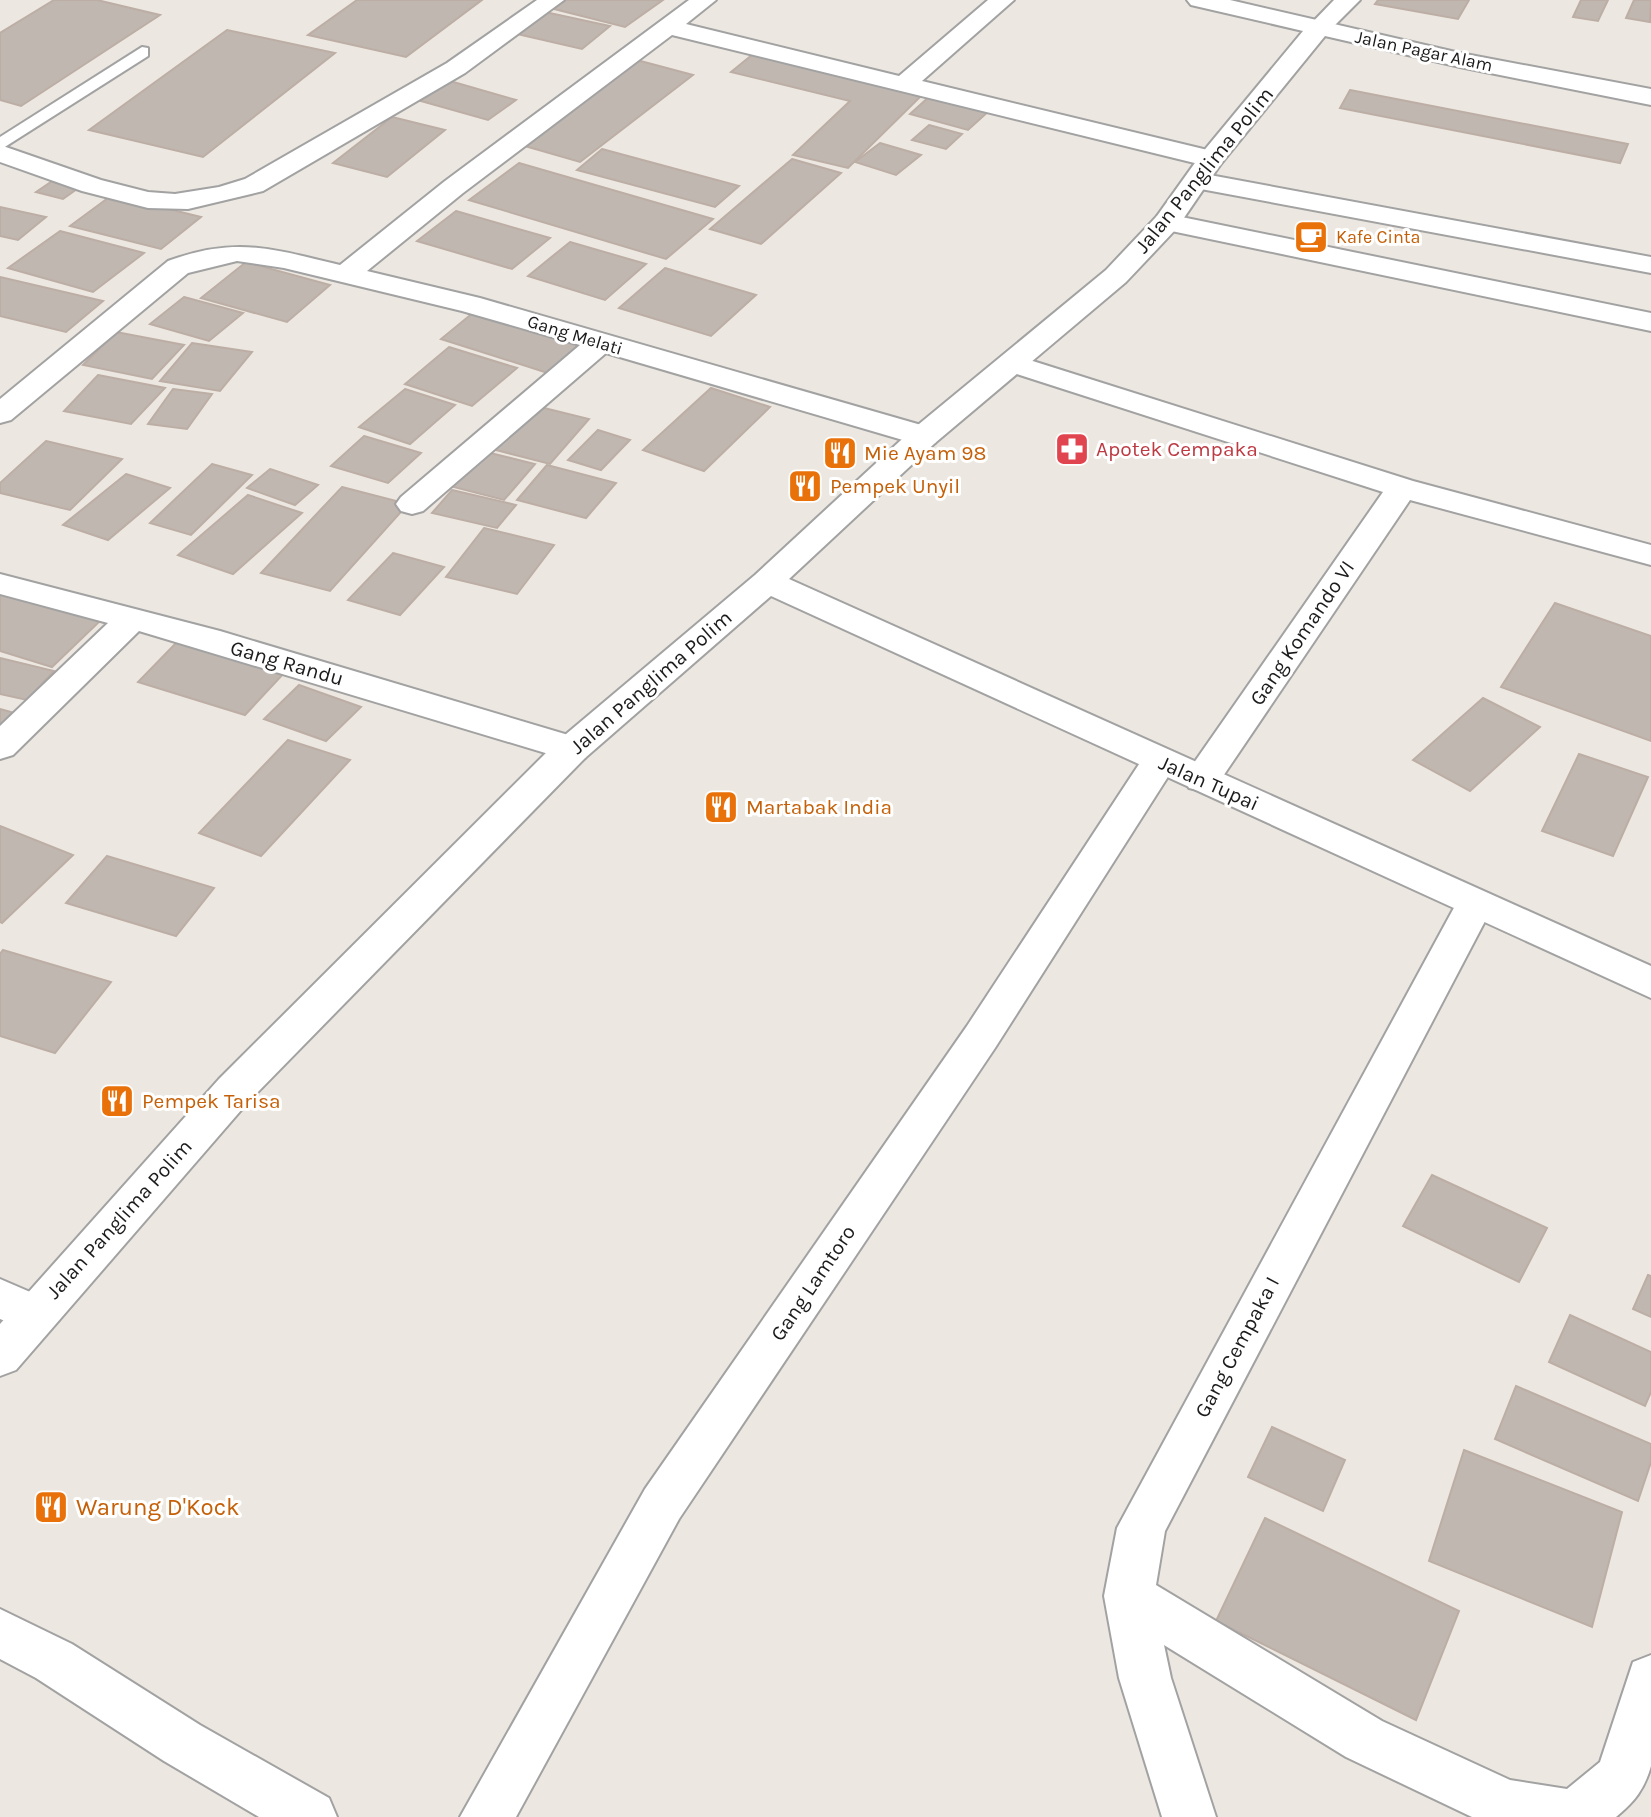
<svg xmlns="http://www.w3.org/2000/svg" width="1651" height="1817" viewBox="0 0 1651 1817" font-family="Karla,sans-serif">
	<style>
		.building { fill: #c0b7b1; stroke: #bdaea5; stroke-width: 2 }
		.lines { fill: none; stroke-linecap: round; stroke-linejoin: round }
		.service-casing { stroke: #a2a2a2; stroke-width: 4 }
		.minor-casing { stroke: #a2a2a2; stroke-width: 4 }
		.tertiary-casing { stroke: #a2a2a2; stroke-width: 4 }
		.service { fill: #fff; fill-rule: evenodd }
		.minor { fill: #fff; fill-rule: evenodd }
		.tertiary { fill: #fff; fill-rule: evenodd }
		.labels { text-anchor: middle; dominant-baseline: central; stroke-width: 6; stroke-linejoin: round; paint-order: stroke }
		.far-street-label { font-size: 18px; fill: #1b1b1b; stroke: #fff }
		.far-food-label { font-size: 18px; fill: #c56008; stroke: #fff; text-anchor: start }
		.street-label { font-size: 21px; fill: #1b1b1b; stroke: #fff }
		.health-label { font-size: 21px; fill: #be3a42; stroke: #fff; text-anchor: start }
		.food-label { font-size: 21px; fill: #c56008; stroke: #fff; text-anchor: start }
		.near-food-label { font-size: 24px; fill: #c56008; stroke: #fff; text-anchor: start }
	</style>
	<rect width="100%" height="100%" fill="#ece8e1"/>
	<g class="building">
		<polygon points="54,0 97,0 160,15 21,106 0,100 0,33"/>
		<polygon points="357,0 482,0 406,57 308,35"/>
		<polygon points="566,0 663,0 625,27 554,9"/>
		<polygon points="1378,0 1469,0 1458,19 1375,4"/>
		<polygon points="1581,0 1608,0 1598,21 1573,17"/>
		<polygon points="1634,0 1651,0 1650,22 1626,18"/>
		<polygon points="545,12 610,26 582,49 517,34"/>
		<polygon points="227,30 335,53 203,157 89,130"/>
		<polygon points="753,54 923,94 848,168 793,155 850,101 731,72"/>
		<polygon points="633,59 693,75 580,162 518,144"/>
		<polygon points="443,79 516,100 488,120 414,99"/>
		<polygon points="1350,90 1628,144 1620,163 1340,108"/>
		<polygon points="932,94 990,110 968,130 910,114"/>
		<polygon points="392,117 445,130 387,177 333,163"/>
		<polygon points="929,125 962,134 946,149 912,140"/>
		<polygon points="880,143 921,155 896,175 855,162"/>
		<polygon points="602,149 739,186 715,207 577,170"/>
		<polygon points="792,159 841,173 761,244 710,229"/>
		<polygon points="519,163 713,219 666,259 469,200"/>
		<polygon points="61,175 87,182 63,199 36,192"/>
		<polygon points="112,195 201,217 161,249 70,226"/>
		<polygon points="0,207 46,217 18,240 0,236"/>
		<polygon points="456,211 550,238 512,269 417,241"/>
		<polygon points="60,231 144,253 93,292 8,268"/>
		<polygon points="570,242 646,264 605,300 528,276"/>
		<polygon points="246,262 330,285 287,322 201,298"/>
		<polygon points="665,268 756,295 711,336 619,308"/>
		<polygon points="0,277 103,301 66,332 0,316"/>
		<polygon points="184,297 243,313 209,341 150,324"/>
		<polygon points="480,307 585,340 548,373 441,339"/>
		<polygon points="116,332 184,345 152,379 83,365"/>
		<polygon points="192,343 252,352 220,391 160,381"/>
		<polygon points="449,347 517,368 472,406 405,384"/>
		<polygon points="98,375 165,388 131,424 64,411"/>
		<polygon points="711,388 770,407 704,471 643,450"/>
		<polygon points="173,389 212,394 187,429 148,424"/>
		<polygon points="405,389 455,405 410,444 359,427"/>
		<polygon points="532,405 589,419 550,464 492,449"/>
		<polygon points="598,430 630,440 601,470 568,460"/>
		<polygon points="364,436 421,453 388,483 331,466"/>
		<polygon points="46,441 122,459 70,510 0,493 0,483"/>
		<polygon points="478,450 535,464 504,500 446,485"/>
		<polygon points="212,464 252,475 191,535 150,523"/>
		<polygon points="547,465 616,483 586,518 517,500"/>
		<polygon points="270,469 318,485 295,505 247,488"/>
		<polygon points="126,474 170,488 108,540 63,525"/>
		<polygon points="342,487 408,504 330,591 261,573"/>
		<polygon points="452,490 516,505 497,528 432,513"/>
		<polygon points="248,495 302,513 233,574 178,555"/>
		<polygon points="484,528 554,545 517,594 446,577"/>
		<polygon points="393,553 444,567 400,615 348,600"/>
		<polygon points="0,589 101,620 52,667 0,651"/>
		<polygon points="1555,603 1651,636 1651,741 1501,687"/>
		<polygon points="180,639 286,671 245,715 138,682"/>
		<polygon points="0,658 54,671 27,700 0,694"/>
		<polygon points="299,685 361,707 326,741 264,719"/>
		<polygon points="1483,698 1540,727 1470,791 1413,760"/>
		<polygon points="0,709 18,714 0,732"/>
		<polygon points="288,740 350,760 261,856 199,833"/>
		<polygon points="1579,754 1648,777 1613,856 1542,831"/>
		<polygon points="0,826 73,855 2,923 0,922"/>
		<polygon points="107,856 214,888 176,936 66,903"/>
		<polygon points="3,950 111,982 55,1053 0,1036 0,954"/>
		<polygon points="1432,1175 1547,1228 1519,1282 1403,1226"/>
		<polygon points="1648,1275 1651,1276 1651,1317 1633,1309"/>
		<polygon points="1570,1315 1651,1352 1651,1392 1645,1406 1549,1362"/>
		<polygon points="1516,1386 1651,1444 1651,1462 1638,1501 1495,1439"/>
		<polygon points="1272,1427 1345,1460 1323,1511 1248,1477"/>
		<polygon points="1464,1450 1622,1512 1592,1627 1429,1561"/>
		<polygon points="1265,1518 1459,1611 1416,1720 1216,1621"/>
	</g>
	<g class="lines">
		<g class="service-casing">
			<polygon id="service" points="142,47 148,48 148,56 0,150 0,137"/>
		</g>
		<g class="minor-casing">
			<g id="minor">
				<polygon points="537,0 564,0 465,73 263,191 251,194 188,209 148,208 82,191 0,162 0,145 101,180 148,192 175,194 219,187 245,179 447,63"/>
				<path d="M689,0H716L686,24L899,76L988,0H1014L922,81L1220,153L1224,159L1220,165L1211,167L672,35L463,193L367,271L480,298L935,429L939,436L935,443L924,445L913,443L606,353L423,511L412,514L401,511L396,504L401,497L580,345L462,311L284,268L237,261L188,273L11,420L0,423V399L168,261C236,236 273,249 340,265L445,181Z"/>
				<polygon points="1334,0 1360,0 1326,34 1310,34 1306,29"/>
				<polygon points="1199,173 1651,257 1651,273 1190,187 1186,181 1190,175"/>
				<polygon points="1167,214 1651,313 1651,331 1157,228 1153,222 1157,216"/>
				<polygon points="1014,355 1413,481 1651,545 1651,565 1410,500 1215,788 1202,791 1189,788 1184,779 1189,770 1383,492 1004,370 999,364 1004,358"/>
				<polygon points="0,574 220,631 585,740 590,749 585,758 572,761 139,631 13,755 0,759 0,726 108,623 0,594"/>
				<polygon points="1160,749 1173,752 1178,761 995,1048 679,1519 516,1817 460,1817 645,1489 967,1026 1147,752"/>
				<path d="M1475,890L1489,894L1494,904L1165,1531L1156,1585L1382,1721L1510,1780L1567,1789L1600,1762L1633,1662L1651,1655V1766C1644,1790 1635,1801 1616,1817H1472L1346,1757L1164,1645L1171,1678L1216,1817H1162L1119,1678L1104,1596L1117,1528L1456,904L1461,894Z"/>
				<polygon points="0,1279 51,1301 58,1314 51,1327 35,1333 0,1319"/>
				<polygon points="0,1609 72,1644 200,1725 329,1798 337,1817 259,1817 164,1761 36,1678 0,1659"/>
			</g>
		</g>
		<g class="tertiary-casing">
			<polygon id="tertiary" points="1187,0 1230,0 1460,53 1651,89 1651,105 1460,67 1325,36 1220,165 1177,228 1126,282 935,443 789,579 1651,966 1651,998 771,596 585,758 249,1101 16,1370 0,1376 0,1324 219,1079 559,740 755,575 913,429 1106,270 1157,216 1202,153 1303,31 1191,5"/>
		</g>
		<use href="#service" class="service"/>
		<use href="#minor" class="minor"/>
		<use href="#tertiary" class="tertiary"/>
	</g>
	<defs>
		<g id="cafe-square" transform="scale(1.75)"><rect x="-9" y="-9" width="18" height="18" rx="4" fill="#e8710a" stroke="#fff"/><path d="M-5.5-4.5H6V0H3Q3 3.5 0 3.5H-2.5Q-5.5 3.5-5.5 0ZM3-3.2v2h1.7v-2ZM-6 4.5H4V6H-6Z" fill="#fff"/></g>
		<g id="pharmacy-square" transform="scale(1.75)"><rect x="-9" y="-9" width="18" height="18" rx="4" fill="#e0444e" stroke="#fff"/><path d="M-2-6h4v4h4v4h-4v4h-4v-4h-4v-4h4Z" fill="#fff"/></g>
		<g id="restaurant-square" transform="scale(1.75)"><rect x="-9" y="-9" width="18" height="18" rx="4" fill="#e8710a" stroke="#fff"/><path d="M-5-6h1v4h1v-4h1v4h1v-4h1v5L-1.5 .5V6h-2V.5L-5-1ZM5-6V6H3V1.5H1.5Q1.5-4 5-6Z" fill="#fff"/></g>
	</defs>
	<g fill-rule="evenodd">
		<use href="#cafe-square" x="1311" y="237"/>
		<use href="#pharmacy-square" x="1072" y="449"/>
		<use href="#restaurant-square" x="840" y="453"/>
		<use href="#restaurant-square" x="805" y="486"/>
		<use href="#restaurant-square" x="721" y="807"/>
		<use href="#restaurant-square" x="117" y="1101"/>
		<use href="#restaurant-square" x="51" y="1507"/>
	</g>
	<g class="labels">
		<g class="far-street-label">
			<text transform="translate(1424 51) rotate(12)">Jalan Pagar Alam</text>
			<text transform="translate(575 335) rotate(17)">Gang Melati</text>
		</g>
		<g class="far-food-label">
			<text x="1336" y="237">Kafe Cinta</text>
		</g>
		<g class="street-label">
			<text transform="translate(1204 170) rotate(-51)">Jalan Panglima Polim</text>
			<text transform="translate(1302 633) rotate(-56)">Gang Komando VI</text>
			<text transform="translate(287 663) rotate(16)">Gang Randu</text>
			<text transform="translate(651 682) rotate(-41)">Jalan Panglima Polim</text>
			<text transform="translate(1209 783) rotate(24)">Jalan Tupai</text>
			<text transform="translate(119 1219) rotate(-48)">Jalan Panglima Polim</text>
			<text transform="translate(813 1283) rotate(-56)">Gang Lamtoro</text>
			<text transform="translate(1237 1347) rotate(-62)">Gang Cempaka I</text>
		</g>
		<g class="health-label">
			<text x="1096" y="449">Apotek Cempaka</text>
		</g>
		<g class="food-label">
			<text x="864" y="453">Mie Ayam 98</text>
			<text x="830" y="486">Pempek Unyil</text>
			<text x="746" y="807">Martabak India</text>
			<text x="142" y="1101">Pempek Tarisa</text>
		</g>
		<g class="near-food-label">
			<text x="76" y="1507">Warung D'Kock</text>
		</g>
	</g>
</svg>
